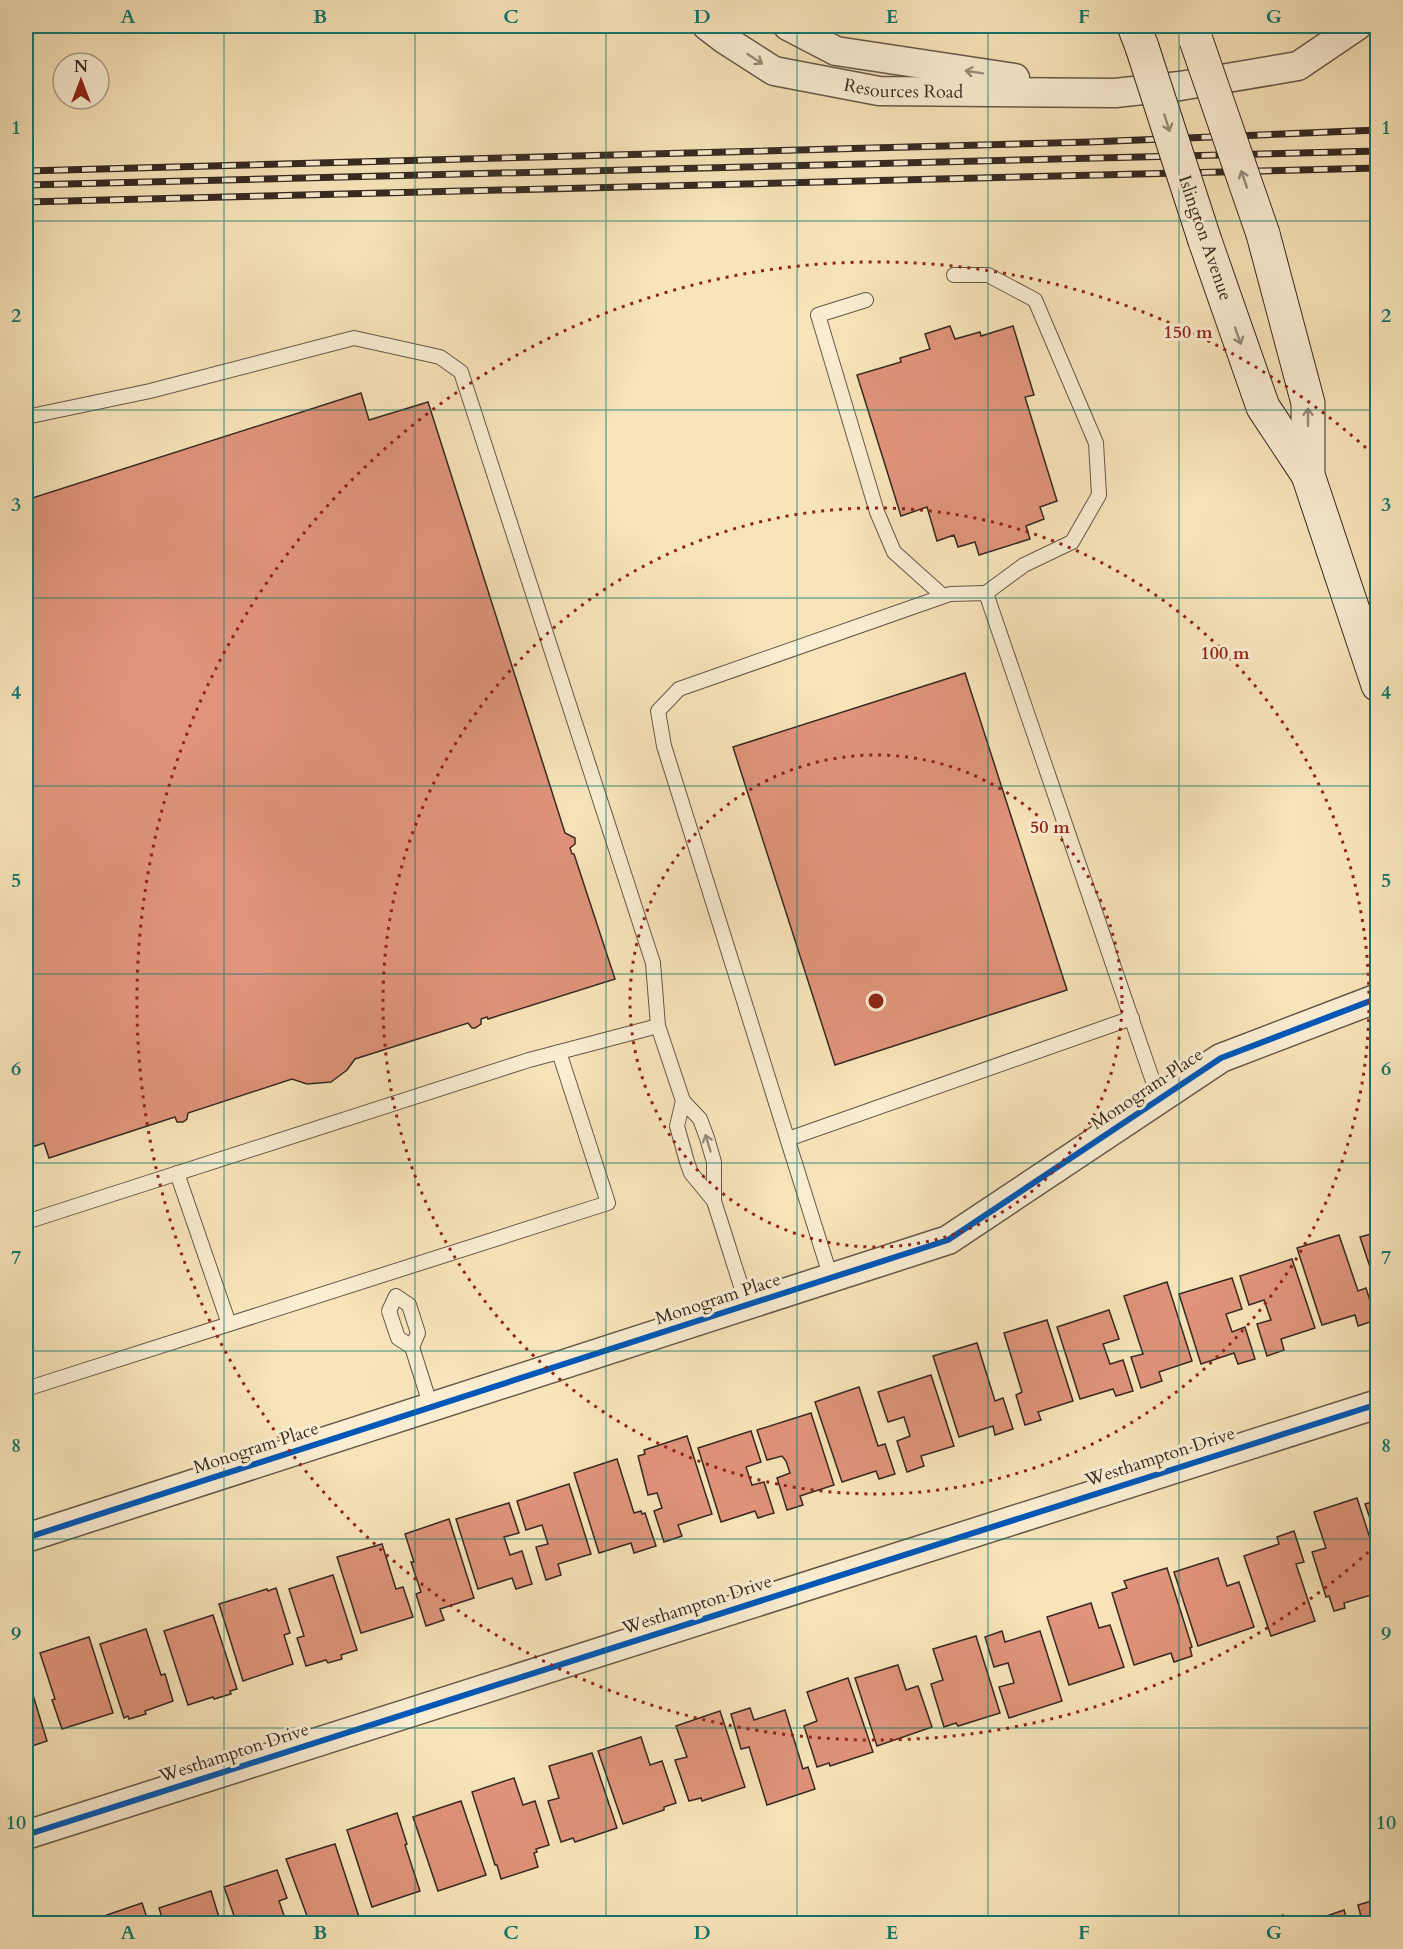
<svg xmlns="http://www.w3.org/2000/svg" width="1403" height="1949" viewBox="0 0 1403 1949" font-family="Cardo,serif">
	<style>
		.building { fill: #e0947b; stroke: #362922; stroke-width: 1.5 }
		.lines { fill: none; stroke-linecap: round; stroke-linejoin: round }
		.service-casing { stroke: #665848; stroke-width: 16 }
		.minor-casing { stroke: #665848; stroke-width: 31 }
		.secondary-casing { stroke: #362922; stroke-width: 35 }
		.service { stroke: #faedd2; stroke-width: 14 }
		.minor { stroke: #faedd2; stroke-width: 28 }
		.secondary { stroke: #faedd2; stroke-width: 33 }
		.rail-casing { stroke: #362922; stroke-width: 7 }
		.rail { stroke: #faedd2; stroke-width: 4.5; stroke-dasharray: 14; stroke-linecap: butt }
		.secondary-bridge-casing { stroke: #362922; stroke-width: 35; stroke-linecap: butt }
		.secondary-bridge { stroke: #faedd2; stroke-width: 33 }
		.cycleway-casing { stroke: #faedd2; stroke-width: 10 }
		.cycleway { stroke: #0057b8; stroke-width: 6 }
		.oneway { stroke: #988b7a }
		.grid { fill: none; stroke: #0f766e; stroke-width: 1.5; stroke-opacity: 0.55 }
		.ring { fill: none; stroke: #8f2418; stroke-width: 3; stroke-dasharray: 3 6 }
		.labels { text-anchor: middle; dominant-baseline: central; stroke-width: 6; stroke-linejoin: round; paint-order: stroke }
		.street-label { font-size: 18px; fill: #362922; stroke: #faedd2 }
		.centre { fill: #8f2418; stroke: #faedd2; stroke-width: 3 }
		.ring-label { font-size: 18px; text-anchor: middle; font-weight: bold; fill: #8f2418; stroke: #faedd2; stroke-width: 6; stroke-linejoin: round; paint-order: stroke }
		.neatline { fill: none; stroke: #0f766e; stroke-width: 2 }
		.grid-label { font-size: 20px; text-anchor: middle; font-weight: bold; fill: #0f766e }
	</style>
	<rect width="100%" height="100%" fill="#f8e4ba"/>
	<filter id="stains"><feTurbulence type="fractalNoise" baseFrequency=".00333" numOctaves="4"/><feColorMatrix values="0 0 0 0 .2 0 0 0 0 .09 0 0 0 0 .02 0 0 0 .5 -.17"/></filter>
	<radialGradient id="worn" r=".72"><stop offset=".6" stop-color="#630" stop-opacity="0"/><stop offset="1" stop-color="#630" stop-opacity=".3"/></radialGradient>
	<g class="building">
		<polygon points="950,326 955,339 980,332 981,336 1013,326 1034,395 1025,397 1057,501 1040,507 1044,519 1026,526 1030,539 979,555 975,542 958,547 954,535 937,541 927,507 901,516 857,375 901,362 900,358 930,349 925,334"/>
		<polygon points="361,393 369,420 428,402 565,833 575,838 575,844 570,848 572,854 574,854 615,979 488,1019 487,1017 481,1019 481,1024 475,1028 472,1028 468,1023 355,1059 347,1070 331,1082 307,1084 292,1079 188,1113 187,1119 183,1122 177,1122 175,1117 49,1158 44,1143 26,1149 26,500"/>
		<polygon points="965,673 1067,990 835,1065 733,747"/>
		<polygon points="1378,1232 1378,1265 1370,1267 1360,1237"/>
		<polygon points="1339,1235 1358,1291 1366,1288 1376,1320 1358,1326 1355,1315 1322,1325 1297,1248"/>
		<polygon points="1292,1259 1315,1328 1281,1339 1284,1350 1267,1356 1257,1324 1271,1320 1264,1300 1249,1305 1240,1276"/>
		<polygon points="1232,1278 1242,1309 1226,1314 1232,1332 1245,1327 1255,1359 1238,1364 1234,1353 1201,1364 1179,1294"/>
		<polygon points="1167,1282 1192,1361 1159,1372 1162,1381 1141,1388 1131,1357 1143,1354 1124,1296"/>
		<polygon points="1109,1310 1119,1339 1103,1344 1110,1364 1123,1360 1133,1391 1116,1396 1113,1389 1080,1399 1057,1327"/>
		<polygon points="1047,1320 1073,1401 1038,1412 1041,1420 1025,1425 1016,1395 1022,1392 1004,1333"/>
		<polygon points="977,1343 995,1401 1003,1398 1013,1429 995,1435 993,1426 959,1437 933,1356"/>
		<polygon points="931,1375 954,1446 921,1456 924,1466 907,1472 897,1441 910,1436 904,1417 888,1422 878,1392"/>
		<polygon points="859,1387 878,1446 885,1444 895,1474 879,1479 876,1471 842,1482 815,1402"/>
		<polygon points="811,1413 834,1485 800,1496 803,1505 787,1510 777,1478 790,1473 786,1461 782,1456 767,1460 757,1430"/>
		<polygon points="751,1431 761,1462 746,1467 752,1485 764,1482 774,1513 758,1518 755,1511 721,1522 698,1448"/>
		<polygon points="687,1436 712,1514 678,1525 682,1536 664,1542 654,1511 662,1508 657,1493 648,1495 638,1456 645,1454 644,1450"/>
		<polygon points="617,1459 634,1513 641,1511 642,1514 645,1513 656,1546 634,1553 631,1543 599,1553 574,1473"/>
		<polygon points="569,1484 591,1554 558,1564 561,1575 546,1580 536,1547 548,1544 542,1525 526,1530 517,1501"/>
		<polygon points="1357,1498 1378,1563 1378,1593 1344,1603 1345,1608 1334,1611 1329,1596 1326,1597 1312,1552 1326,1548 1314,1512"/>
		<polygon points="1378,1500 1378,1542 1365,1504"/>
		<polygon points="509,1503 519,1533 504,1537 510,1555 522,1551 532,1584 516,1589 512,1578 478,1589 456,1519"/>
		<polygon points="449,1519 474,1598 440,1609 444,1620 426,1626 416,1594 421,1592 411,1562 414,1562 405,1534"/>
		<polygon points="1294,1531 1304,1562 1296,1564 1315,1621 1271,1636 1244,1556 1279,1544 1277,1537"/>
		<polygon points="382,1544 396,1589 403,1587 413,1617 361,1633 337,1557"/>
		<polygon points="1218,1558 1227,1586 1239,1582 1254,1627 1198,1646 1174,1572"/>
		<polygon points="1167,1568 1192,1647 1190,1648 1192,1656 1174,1662 1171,1653 1134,1665 1112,1593 1127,1588 1124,1581"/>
		<polygon points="333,1575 357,1650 341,1655 342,1659 328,1663 326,1660 306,1666 297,1638 304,1636 289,1589"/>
		<polygon points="276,1588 290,1633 284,1635 293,1664 243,1681 219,1604 267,1589 268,1591"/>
		<polygon points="1091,1603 1099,1628 1110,1625 1124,1667 1069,1685 1047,1617"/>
		<polygon points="213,1615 237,1689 230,1691 231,1694 214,1699 213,1697 188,1705 164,1631"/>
		<polygon points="146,1629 161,1675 165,1674 173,1701 145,1711 146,1714 129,1719 128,1716 124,1718 100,1644"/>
		<polygon points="1002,1631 1005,1642 1040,1631 1062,1701 1009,1718 999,1687 1014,1683 1008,1663 994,1667 985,1637"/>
		<polygon points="976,1636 1000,1713 958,1726 956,1723 944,1727 931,1684 943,1680 933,1649"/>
		<polygon points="89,1637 113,1713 62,1729 52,1700 55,1699 40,1653"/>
		<polygon points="898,1665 906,1690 918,1686 932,1727 877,1746 855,1678"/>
		<polygon points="26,1672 47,1741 26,1748"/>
		<polygon points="848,1678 873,1752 830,1766 829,1763 817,1767 804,1726 817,1721 807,1692"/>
		<polygon points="750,1708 754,1720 785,1710 803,1769 808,1767 815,1789 767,1805 749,1747 741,1749 731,1714"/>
		<polygon points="720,1711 745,1787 702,1801 701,1798 689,1801 675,1760 687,1757 676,1726"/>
		<polygon points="641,1737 650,1765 662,1761 676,1803 664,1807 664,1810 623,1824 598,1751"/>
		<polygon points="592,1753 617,1828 575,1842 573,1838 561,1842 548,1801 559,1798 549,1766"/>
		<polygon points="514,1778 523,1805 535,1801 549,1845 536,1849 537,1852 534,1853 538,1867 501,1879 497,1865 495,1865 472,1792"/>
		<polygon points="461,1801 486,1875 438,1891 413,1817"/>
		<polygon points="397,1813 407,1844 405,1845 420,1891 372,1907 347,1830"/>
		<polygon points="335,1844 359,1917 338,1924 310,1924 286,1859"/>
		<polygon points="277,1870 287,1898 279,1901 287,1924 237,1924 224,1887"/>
		<polygon points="211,1891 221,1924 164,1924 159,1908"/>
		<polygon points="1378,1899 1378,1924 1363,1924 1358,1905"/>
		<polygon points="142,1903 149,1924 96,1924 95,1919"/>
		<polygon points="1344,1910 1348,1924 1303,1924"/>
		<polygon points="1283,1915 1285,1924 1255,1924"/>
	</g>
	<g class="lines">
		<g class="service-casing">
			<g id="service">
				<polyline points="954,275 988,275 1035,300 1096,443 1099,495 1072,542 1024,565 986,593"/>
				<polyline points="866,300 818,315 877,512 894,552 943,596"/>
				<polyline points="26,417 150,391 354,338 440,357 461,372 653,963 658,1026 683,1101"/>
				<polyline points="788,1139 1132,1018"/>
				<polyline points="177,1173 229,1324"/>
				<polyline points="714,1201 691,1173 687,1162 677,1126 683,1101 700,1119 707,1138 714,1162 714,1201 747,1305"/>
				<polyline points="26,1222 529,1060 658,1026"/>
				<polyline points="831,1278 664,746 658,711 679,689 950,594 986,593 1159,1099"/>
				<polyline points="412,1347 398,1338 389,1311 396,1296 409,1305 418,1333 412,1347 431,1407"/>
				<polyline points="26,1389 608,1203 559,1052"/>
			</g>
		</g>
		<g class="minor-casing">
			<g id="minor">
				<path id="s1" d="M707,26L724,39L774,71L879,91L1115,93L1180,86L1298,66L1357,26"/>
				<polyline points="788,26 836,51 1015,78"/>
				<polyline points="26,1538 948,1240 1221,1058 1378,998"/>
				<polyline points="26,1835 1378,1404"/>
			</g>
		</g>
		<g class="secondary-casing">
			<g id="secondary">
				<polyline points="1134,26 1142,47"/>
				<polyline points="1263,234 1308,403 1308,475"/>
				<polyline points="1205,241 1263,407 1308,475 1378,685"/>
			</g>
		</g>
		<use href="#service" class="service"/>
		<use href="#minor" class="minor"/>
		<use href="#secondary" class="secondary"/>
		<g class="rail-casing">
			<g id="rail">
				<polyline points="26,171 1090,142 1378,130"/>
				<polyline points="26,185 1378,151"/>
				<polyline points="26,202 1378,168"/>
			</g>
		</g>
		<use href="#rail" class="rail"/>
		<g class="secondary-bridge-casing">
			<g id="secondary-bridge">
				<polyline points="1196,40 1263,234"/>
				<polyline points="1142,47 1205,241"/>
			</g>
		</g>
		<use href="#secondary-bridge" class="secondary-bridge"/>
		<g class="cycleway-casing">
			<g id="cycleway">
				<polyline points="26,1538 948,1240 1221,1058 1378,998"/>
				<polyline points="26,1835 1378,1404"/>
			</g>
		</g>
		<use href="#cycleway" class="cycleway"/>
	</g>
	<defs><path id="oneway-shaft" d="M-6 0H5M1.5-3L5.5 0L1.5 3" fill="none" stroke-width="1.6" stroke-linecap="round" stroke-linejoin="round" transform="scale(1.5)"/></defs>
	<g class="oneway">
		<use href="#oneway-shaft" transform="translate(755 59) rotate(33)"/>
		<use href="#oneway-shaft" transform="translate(974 72) rotate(-171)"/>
		<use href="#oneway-shaft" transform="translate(1167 123) rotate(72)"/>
		<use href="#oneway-shaft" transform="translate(1244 179) rotate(-109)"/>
		<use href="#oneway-shaft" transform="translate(1238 336) rotate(71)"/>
		<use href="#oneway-shaft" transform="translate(1308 417) rotate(-90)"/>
		<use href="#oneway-shaft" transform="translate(708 1143) rotate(-107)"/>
	</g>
	<path class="grid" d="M224,26V1924M415,26V1924M606,26V1924M797,26V1924M988,26V1924M1179,26V1924M26,221H1378M26,410H1378M26,598H1378M26,786H1378M26,974H1378M26,1163H1378M26,1351H1378M26,1539H1378M26,1728H1378"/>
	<g class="ring">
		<circle cx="876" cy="1001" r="246"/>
		<circle cx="876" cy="1001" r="493"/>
		<path d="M1375 1546A739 739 0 1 1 1375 456"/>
	</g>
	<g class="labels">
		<g class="street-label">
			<text stroke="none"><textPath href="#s1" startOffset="212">Resources Road</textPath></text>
			<text transform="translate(1205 238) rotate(71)">Islington Avenue</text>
			<text transform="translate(1147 1089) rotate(-34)">Monogram Place</text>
			<text transform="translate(718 1299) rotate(-18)">Monogram Place</text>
			<text transform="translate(256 1448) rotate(-18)">Monogram Place</text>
			<text transform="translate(1160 1457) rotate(-18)">Westhampton Drive</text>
			<text transform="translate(697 1605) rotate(-18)">Westhampton Drive</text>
			<text transform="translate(234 1753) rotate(-18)">Westhampton Drive</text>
		</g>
	</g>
	<circle cx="876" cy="1001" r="9" class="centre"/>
	<g class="ring-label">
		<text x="1188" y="338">150 m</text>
		<text x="1225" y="659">100 m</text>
		<text x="1050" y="833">50 m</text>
	</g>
	<rect width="1403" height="1949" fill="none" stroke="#f8e4ba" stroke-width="66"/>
	<g transform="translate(81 81)"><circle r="28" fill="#faedd2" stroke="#ac9f8c" stroke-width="1.5"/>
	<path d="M0-4.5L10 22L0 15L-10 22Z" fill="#8f2418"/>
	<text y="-9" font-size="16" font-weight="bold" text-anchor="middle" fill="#362922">N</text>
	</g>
	<rect x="33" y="33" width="1337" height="1883" class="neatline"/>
	<g class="grid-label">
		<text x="128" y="23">A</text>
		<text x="320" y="23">B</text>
		<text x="511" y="23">C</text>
		<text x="702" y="23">D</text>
		<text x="892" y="23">E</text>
		<text x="1084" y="23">F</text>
		<text x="1274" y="23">G</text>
		<text x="16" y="134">1</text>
		<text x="1386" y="134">1</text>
		<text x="16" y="322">2</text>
		<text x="1386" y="322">2</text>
		<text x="16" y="511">3</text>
		<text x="1386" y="511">3</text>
		<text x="16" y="699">4</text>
		<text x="1386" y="699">4</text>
		<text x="16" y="887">5</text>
		<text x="1386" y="887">5</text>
		<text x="16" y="1075">6</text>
		<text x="1386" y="1075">6</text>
		<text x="16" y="1264">7</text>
		<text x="1386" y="1264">7</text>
		<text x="16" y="1452">8</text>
		<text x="1386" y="1452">8</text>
		<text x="16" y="1640">9</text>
		<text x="1386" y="1640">9</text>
		<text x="16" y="1829">10</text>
		<text x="1386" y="1829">10</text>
		<text x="128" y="1939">A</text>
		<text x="320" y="1939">B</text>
		<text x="511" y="1939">C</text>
		<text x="702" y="1939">D</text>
		<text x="892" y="1939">E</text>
		<text x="1084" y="1939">F</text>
		<text x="1274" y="1939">G</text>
	</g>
	<rect width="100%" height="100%" filter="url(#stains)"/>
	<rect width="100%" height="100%" fill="url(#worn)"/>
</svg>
